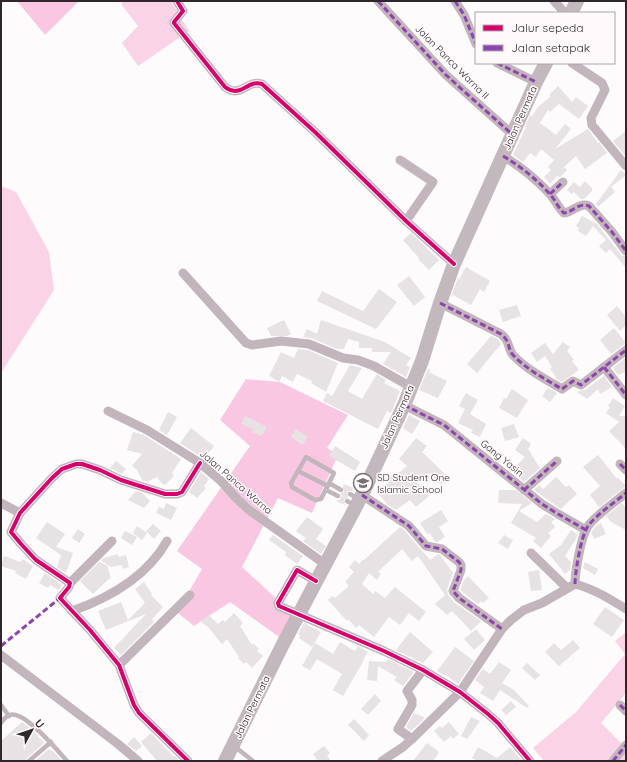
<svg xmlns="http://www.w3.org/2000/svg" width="627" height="762" viewBox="0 0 627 762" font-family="Quicksand,sans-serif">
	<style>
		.green { fill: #fad3e7 }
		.forest { fill: #fac7e2 }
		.building { fill: #e7e2e4 }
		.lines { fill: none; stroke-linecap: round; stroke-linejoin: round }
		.lane { stroke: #c2b5bb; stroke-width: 4.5 }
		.street { stroke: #c2b5bb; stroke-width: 9 }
		.primary { stroke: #c2b8bd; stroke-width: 14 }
		.quiet { stroke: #8e44ad; stroke-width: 3; stroke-dasharray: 6 3; stroke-linecap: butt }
		.cycleway-casing { stroke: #fefafc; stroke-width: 6 }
		.cycleway { stroke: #d6006c; stroke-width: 4 }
		.labels { text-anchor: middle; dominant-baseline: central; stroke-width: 3; stroke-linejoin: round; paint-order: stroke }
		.street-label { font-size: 10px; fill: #2f272b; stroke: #fefafc }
		.poi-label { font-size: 10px; fill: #2f272b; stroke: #fefafc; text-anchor: start }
	</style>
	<rect width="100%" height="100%" fill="#fdfbfc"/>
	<g class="green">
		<polygon points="124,1 171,1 189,31 138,66 122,43 138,26 121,4"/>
		<polygon points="1,186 16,192 49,252 54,290 1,373"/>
		<polygon points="626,632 626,693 601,723 626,748 626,761 544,761 533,748 576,712 625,654 615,641"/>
	</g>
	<g class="forest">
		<polygon points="17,1 79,1 45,35"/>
		<polygon points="246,379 280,382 348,415 327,448 338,455 312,513 278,498 242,567 294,615 282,639 230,602 194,626 177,612 202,569 177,551 250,446 220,420"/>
	</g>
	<g class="building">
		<polygon points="558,86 572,102 576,97 588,106 579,119 559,104 550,112 548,110 540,123 556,135 565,124 571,129 555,149 588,129 598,143 599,142 607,153 585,169 576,156 564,167 567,170 560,177 557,176 550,184 544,177 551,170 548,167 554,160 541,149 536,157 530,153 523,162 513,155 526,127 525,127 530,115 532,116 539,106 551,96 549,95"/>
		<polygon points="626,131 626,157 613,141"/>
		<polygon points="621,170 626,175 611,187 615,192 598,207 596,204"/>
		<polygon points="585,181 592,188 592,191 584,199 581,199 574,192 572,194 567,190 574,182 580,187"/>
		<polygon points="582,216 597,224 621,255 626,257 626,268 610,249 606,253 599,246 606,240 593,226 586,236 578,231 579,228 576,226"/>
		<polygon points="411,233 439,260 429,270 418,259 419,258 403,240"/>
		<polygon points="466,267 490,281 484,292 480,289 471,305 453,295 451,297 458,278 459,279"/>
		<polygon points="409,276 425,297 414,306 397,285"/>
		<polygon points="379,289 397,302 376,329 317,301 322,291 363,311"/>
		<polygon points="517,305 521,316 503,322 499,310"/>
		<polygon points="617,306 626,317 626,325 620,331 607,315"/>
		<polygon points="284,320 291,334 287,336 271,336 267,328"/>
		<polygon points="321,320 385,342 411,358 406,365 410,367 406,377 383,364 391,352 372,352 372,348 359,348 359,342 348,339 344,349 337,349 311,338 303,337 307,329 317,334"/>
		<polygon points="614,328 626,343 611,354 600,340"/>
		<polygon points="491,336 498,339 501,344 477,373 467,364"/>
		<polygon points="563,342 570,347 567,351 574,360 572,361 579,370 562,382 555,378 556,377 550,369 552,367 545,356 537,362 531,353 545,343 553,354"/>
		<polygon points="298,349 308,350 338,363 326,392 311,383 312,381 297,374 293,382 282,376 279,382 269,376 281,352 294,358"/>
		<polygon points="625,358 626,372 618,375 614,370 614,367"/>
		<polygon points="350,365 362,368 348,391 362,399 377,374 386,380 384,383 400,391 391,413 387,411 378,429 323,401 327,393 332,396"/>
		<polygon points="428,369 431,370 429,372 447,381 438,398 419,390"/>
		<polygon points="604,376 612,387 600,394 598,389 587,399 577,392 579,391 585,390"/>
		<polygon points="548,388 557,393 550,402 542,396"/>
		<polygon points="512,389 528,400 517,418 499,408 504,398 506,399"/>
		<polygon points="466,393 478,400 470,414 486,424 480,437 471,433 473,430 458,423 465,409 459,406"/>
		<polygon points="613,398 625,406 619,416 626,416 626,449 609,431 619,422 606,413 610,407 608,406"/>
		<polygon points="168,412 177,417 167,435 159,430"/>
		<polygon points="409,415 420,421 412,434 403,428"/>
		<polygon points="245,416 267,427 262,436 252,432 253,429 241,424"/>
		<polygon points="514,424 519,437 505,441 501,428"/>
		<polygon points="191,428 214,446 204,459 180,443"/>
		<polygon points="296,429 308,437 302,445 291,437"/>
		<polygon points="133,432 144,435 181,459 172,473 174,476 165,485 164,484 163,485 157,477 147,482 142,480 137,470 132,466 142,454 127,450"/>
		<polygon points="416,438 427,446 422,452 448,477 441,485 429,473 417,482 429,496 416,507 410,500 396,510 388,505 377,492 389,482 387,480 393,474 395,476 407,466 399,459"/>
		<polygon points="523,438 531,444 528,449 540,468 524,482 511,471 525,457 515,450"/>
		<polygon points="335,446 360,462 355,471 329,456"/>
		<polygon points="598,455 617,479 618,478 626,486 599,507 590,495 600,486 583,467"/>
		<polygon points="116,461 126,469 122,474 110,468"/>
		<polygon points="201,472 209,479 204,486 206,488 197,498 189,492"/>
		<polygon points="556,477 566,487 569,485 577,494 561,509 534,490 539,485 543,489"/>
		<polygon points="344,484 353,488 352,491 348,491 347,493 348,497 344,500 345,505 336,501 340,499 342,496 341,494 344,492 343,487"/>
		<polygon points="499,490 516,490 532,503 519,511 537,522 546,514 555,519 551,522 555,527 548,533 551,536 541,548 533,541 536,538 511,523 522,504 498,503"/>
		<polygon points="136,491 142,493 150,501 144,508 128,500"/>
		<polygon points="166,503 177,508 171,520 156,513 159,507 164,509"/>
		<polygon points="622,503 626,508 626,530 611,522 606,516"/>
		<polygon points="441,510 448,521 439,527 445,537 437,542 435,542 430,533 427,534 420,523"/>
		<polygon points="307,517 323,529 316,539 326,546 321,554 303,541 306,538 296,531"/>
		<polygon points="47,522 65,534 56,547 73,553 66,573 57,567 61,555 36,538"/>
		<polygon points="601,523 606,534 594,539 591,532 597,525"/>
		<polygon points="153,524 161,531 154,539 146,531"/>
		<polygon points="137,526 147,533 142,540 133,533"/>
		<polygon points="400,527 405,531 430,560 438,554 441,556 453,573 447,589 448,595 455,603 481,621 471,631 452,611 447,615 435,604 445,595 418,556 412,561 402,549 378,572 381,574 377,580 369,573 362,584 373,594 375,591 385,598 395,587 426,612 419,621 409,613 400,625 389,617 374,637 359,625 356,628 348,619 347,621 328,600 332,596 335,598 349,586 345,582 354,572 349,567 355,560 359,564 363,560 364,560"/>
		<polygon points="78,529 85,534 79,543 72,538"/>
		<polygon points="571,530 578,535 576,539 565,556 571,562 570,570 565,574 549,554 561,545"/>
		<polygon points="125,531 137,537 132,545 121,538"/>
		<polygon points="273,535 303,556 297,564 285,555 286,552 269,540"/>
		<polygon points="504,535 513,540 508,549 498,543"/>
		<polygon points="118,554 118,557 126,555 129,567 123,569 122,565 111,567 101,560 104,558"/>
		<polygon points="4,556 21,562 23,559 33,566 26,579 15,573 16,571 1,566"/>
		<polygon points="99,562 107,565 111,578 109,579 93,594 80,581"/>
		<polygon points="585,562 598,569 595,575 583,568"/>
		<polygon points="539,570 542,590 531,591 528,572"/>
		<polygon points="45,573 62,585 59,590 50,585 48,588 39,583"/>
		<polygon points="468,576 489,598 483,603 481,601 478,604 460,590 464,580"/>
		<polygon points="144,582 152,594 151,595 163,607 152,619 154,622 121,655 114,648 146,614 106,630 98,611 121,602 128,620 145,603 135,589"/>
		<polygon points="605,607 624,620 612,637 593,624"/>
		<polygon points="234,613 243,623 240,626 252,645 253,643 259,649 257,651 263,656 252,668 246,662 244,664 238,658 239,657 227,639 222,644 208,627 201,622 209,615 218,624 223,620 225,622"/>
		<polygon points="304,623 321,632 312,647 299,638 300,635 298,634"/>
		<polygon points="476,629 485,640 474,650 464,639"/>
		<polygon points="410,632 433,652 423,663 396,650"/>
		<polygon points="573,640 580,648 559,666 545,652 554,643 561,650"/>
		<polygon points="340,642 355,651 358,646 368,652 363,660 364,660 343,696 333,690 342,674 317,659 310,670 302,666 315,643 333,654"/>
		<polygon points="455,647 474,661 458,684 446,675 445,676 437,671"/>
		<polygon points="388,659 414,672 403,686 394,680 397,677 378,666 377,681 367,680 369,661 386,662"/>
		<polygon points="499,662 511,670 502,683 514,690 529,706 527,708 500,690 493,701 480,693 484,687 475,680 483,669 490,674"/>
		<polygon points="527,663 540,675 535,680 522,668"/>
		<polygon points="375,694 381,701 368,715 361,709"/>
		<polygon points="511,701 516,707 506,715 501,710"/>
		<polygon points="414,713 424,717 423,720 411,731 406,727"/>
		<polygon points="471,717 480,721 467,739 461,736"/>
		<polygon points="354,719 369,735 364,741 348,725"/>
		<polygon points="22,722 35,733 44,743 27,758 25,761 1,761 1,741"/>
		<polygon points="449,722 459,734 453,739 451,736 444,742 434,731 440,726 442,728"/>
		<polygon points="151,733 173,756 174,755 179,761 157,761 141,742"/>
		<polygon points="134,737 142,746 136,751 127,744"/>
		<polygon points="427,743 438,751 438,754 433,761 413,761"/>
		<polygon points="324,746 330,753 327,756 331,761 318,761 313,754"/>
		<polygon points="478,747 497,758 510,747 522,761 476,761 472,758"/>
		<polygon points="49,749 51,751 52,750 62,761 35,761"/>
	</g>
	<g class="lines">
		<g class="lane">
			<polygon points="306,457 334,473 321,499 315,500 292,487 291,483"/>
			<polyline points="298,471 328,486"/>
			<polyline points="329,483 341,490"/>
			<polyline points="326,490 338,496"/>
			<polyline points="350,494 359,499"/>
			<polyline points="347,501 354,505"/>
			<polyline points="1,705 9,716"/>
			<path d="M1,723C3,720 6,716 10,715C24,710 58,751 67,761"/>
			<polyline points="234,746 253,761"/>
			<polyline points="29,761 51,742"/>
		</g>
		<g class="street">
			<path d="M177,1L183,11L174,22V23L225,87C241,99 247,79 262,84L315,132L406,221L454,264"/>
			<polyline points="378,1 446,75 513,135"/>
			<polyline points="455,1 464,15 476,44"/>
			<polyline points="554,1 565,13"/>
			<polyline points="497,63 536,82"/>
			<polyline points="572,63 602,83 605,90 591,118 592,125 626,166"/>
			<path d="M503,156C520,166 535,178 549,193C555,199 558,208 564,213C573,212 579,202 589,206L612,232L626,251"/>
			<polyline points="400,160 433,182 406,221"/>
			<polyline points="550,194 563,182"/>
			<polyline points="183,273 246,343 252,345 281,341 309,344 343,358 358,360 374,366 411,387"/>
			<path d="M440,303L501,334C511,342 507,348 513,355C526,369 545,379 562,389L573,381L581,385L626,350"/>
			<polyline points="604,367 626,395"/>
			<polyline points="404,405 444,425 542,504 558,514 586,530"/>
			<polyline points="108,411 147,430 200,463 221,481 237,499 249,510 325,564"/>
			<polyline points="620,464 626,470"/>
			<polyline points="524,490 557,461"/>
			<polyline points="362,495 409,526 426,546 442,549 459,562 461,565 461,570 453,591 459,598 502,629"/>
			<polyline points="1,503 20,513"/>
			<polyline points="531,553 567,588"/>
			<polyline points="316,581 297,570 278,603 279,606 384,651 423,670 460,692 488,714 498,723 530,761"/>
			<polyline points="70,583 112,541"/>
			<path d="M575,584C575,572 581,536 588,526C597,514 614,503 626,493"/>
			<path d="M72,611C109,598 147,576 167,541"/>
			<polyline points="1,655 118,744 138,761"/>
			<polyline points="119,665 190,595"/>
			<polyline points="620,705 626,711"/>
			<polyline points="412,739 398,729 412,705 412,700 407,691 423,670"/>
			<polyline points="188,761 139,713 134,705 119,665 90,630 60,598 69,587 70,583 36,560 21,544 11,532 20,513 52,478 62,469 76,464 82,464 100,470 121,480 165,494 177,494 182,492 200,463"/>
			<path d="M382,761L403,747L412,739L460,692L502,629L511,620L524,610L542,603L575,584C594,589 610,599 626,609"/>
			<polyline points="613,761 626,745"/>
		</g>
		<g class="primary">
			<polyline points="571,13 577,1"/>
			<polyline points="225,761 282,646 362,495 404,405 422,361 440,303 454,264 536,82 546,63"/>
		</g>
		<g class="quiet">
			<polyline points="378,1 446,75 513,135"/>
			<polyline points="455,1 464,15 476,44"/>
			<polyline points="497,63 536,82"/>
			<path d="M503,156C520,166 535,178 549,193C555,199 558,208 564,213C573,212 579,202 589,206L612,232L626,251"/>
			<polyline points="550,194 563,182"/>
			<path d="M440,303L501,334C511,342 507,348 513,355C526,369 545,379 562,389L573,381L581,385L626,350"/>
			<polyline points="604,367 626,395"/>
			<polyline points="404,405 444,425 542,504 558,514 586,530"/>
			<polyline points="620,464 626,470"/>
			<polyline points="524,490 557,461"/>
			<polyline points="362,495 409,526 426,546 442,549 459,562 461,565 461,570 453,591 459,598 502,629"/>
			<path d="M575,584C575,572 581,536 588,526C597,514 614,503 626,493"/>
			<polyline points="1,646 60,598"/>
			<polyline points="620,705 626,711"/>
			<polyline points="613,761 626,745"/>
		</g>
		<g class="cycleway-casing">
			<g id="cycleway">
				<path d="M177,1L183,11L174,22V23L225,87C241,99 247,79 262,84L315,132L406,221L454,264"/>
				<polyline points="316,581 297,570 278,603 279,606 384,651 423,670 460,692 488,714 498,723 530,761"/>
				<polyline points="188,761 139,713 134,705 119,665 90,630 60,598 69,587 70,583 36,560 21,544 11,532 20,513 52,478 62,469 76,464 82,464 100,470 121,480 165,494 177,494 182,492 200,463"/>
			</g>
		</g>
		<use href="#cycleway" class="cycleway"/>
	</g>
	<defs>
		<g id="school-ring" transform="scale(1)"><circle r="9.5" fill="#fefafc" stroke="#777174" stroke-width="1.5"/><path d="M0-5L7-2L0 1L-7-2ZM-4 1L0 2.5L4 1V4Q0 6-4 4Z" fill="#777174"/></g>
	</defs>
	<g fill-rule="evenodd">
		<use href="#school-ring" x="363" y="483"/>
	</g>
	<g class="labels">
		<g class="street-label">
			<text transform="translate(452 62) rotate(45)">Jalan Panca Warna II</text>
			<text transform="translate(520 118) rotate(-66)">Jalan Permata</text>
			<text transform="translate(397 417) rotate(-66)">Jalan Permata</text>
			<text transform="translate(502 458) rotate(39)">Gang Yasin</text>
			<text transform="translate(236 482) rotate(41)">Jalan Panca Warna</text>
			<text transform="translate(252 707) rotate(-64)">Jalan Permata</text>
		</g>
		<g class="poi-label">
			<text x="377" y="477">SD Student One<tspan x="377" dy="12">Islamic School</tspan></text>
		</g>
	</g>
	<rect width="627" height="762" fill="none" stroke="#2f272b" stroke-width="4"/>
	<rect x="475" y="12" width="140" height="52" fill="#fefafc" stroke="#aba6a8"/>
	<rect x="483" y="25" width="20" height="6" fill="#d6006c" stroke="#aba6a8"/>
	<text x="511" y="32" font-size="12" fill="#2f272b">Jalur sepeda</text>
	<rect x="483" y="45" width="20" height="6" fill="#8e44ad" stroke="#aba6a8"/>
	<text x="511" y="52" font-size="12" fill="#2f272b">Jalan setapak</text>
	<g transform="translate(32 730) rotate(50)" stroke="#fefafc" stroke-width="3" paint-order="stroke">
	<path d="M0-3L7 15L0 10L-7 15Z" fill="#2f272b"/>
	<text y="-6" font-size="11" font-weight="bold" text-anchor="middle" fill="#2f272b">U</text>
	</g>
</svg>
